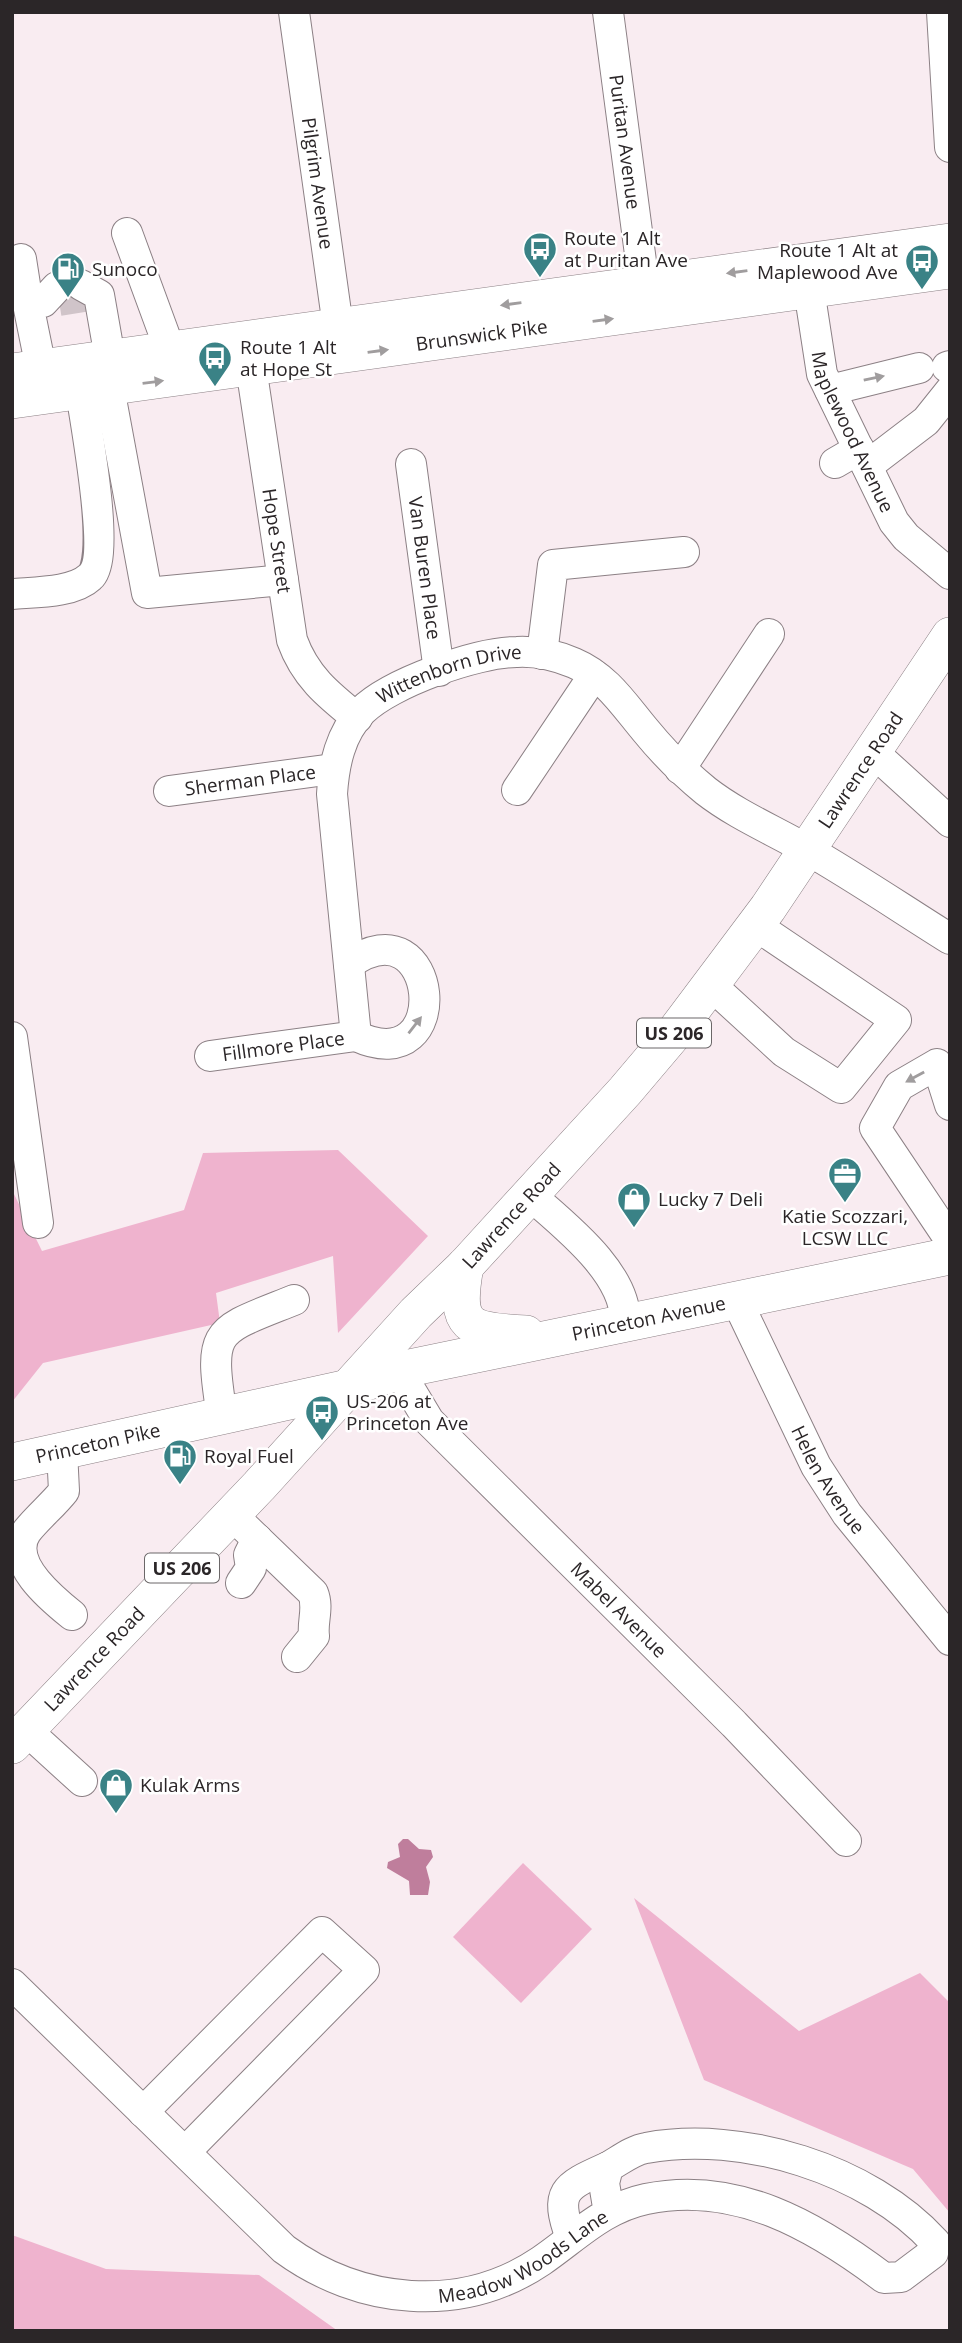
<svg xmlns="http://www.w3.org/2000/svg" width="962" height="2343" viewBox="0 0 962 2343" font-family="'Open Sans',sans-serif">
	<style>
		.green { fill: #efb3ce }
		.water { fill: #bf7e9c }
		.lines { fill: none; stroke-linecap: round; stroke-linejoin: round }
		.minor-tunnel { stroke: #d0c4c9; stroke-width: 30; stroke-dasharray: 30 15; stroke-linecap: butt }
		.minor-casing { stroke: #8c8085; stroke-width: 32 }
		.major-casing { stroke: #8c8085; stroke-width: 38 }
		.minor { stroke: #fff; stroke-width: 30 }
		.major { stroke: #fff; stroke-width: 37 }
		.oneway { fill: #a09d9e }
		.labels { text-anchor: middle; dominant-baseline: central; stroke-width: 5; stroke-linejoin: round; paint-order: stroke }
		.shield { fill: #fff; stroke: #6b6768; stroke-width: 2 }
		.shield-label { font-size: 18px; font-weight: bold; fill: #2b2628 }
		.street-label { font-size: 19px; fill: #2b2628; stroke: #fff }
		.poi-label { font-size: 19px; fill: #2b2628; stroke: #fff; text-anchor: start }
	</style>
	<rect width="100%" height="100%" fill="#f9ecf1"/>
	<g class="green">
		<polygon points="338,1150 428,1236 338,1333 333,1256 216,1293 220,1323 43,1363 12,1402 12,1190 42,1251 184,1210 203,1153"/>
		<polygon points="523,1863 592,1929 521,2003 453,1937"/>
		<polygon points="634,1898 799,2031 920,1973 950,2003 950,2213 913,2169 704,2080"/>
		<polygon points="12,2235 106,2269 259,2275 338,2331 12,2331"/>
	</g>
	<polygon class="water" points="403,1839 408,1839 419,1849 431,1850 433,1857 426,1867 430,1882 428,1895 410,1895 409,1881 387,1868 388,1862 400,1857 398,1844"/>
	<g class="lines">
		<polyline class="minor-tunnel" points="59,301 84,297"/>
		<g class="minor-casing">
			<g id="minor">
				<path id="s1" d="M294,12L341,348"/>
				<path id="s2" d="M608,12L647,307"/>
				<polyline points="942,12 950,147"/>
				<polyline points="127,233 170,350"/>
				<polyline points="21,259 28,304"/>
				<path id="s3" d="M806,270L822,374L894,522L906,537L950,574"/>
				<polyline points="81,285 99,295 110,358"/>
				<path id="s4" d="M248,347L292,640C305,676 327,694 357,718"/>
				<polyline points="947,367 950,366"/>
				<polyline points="41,368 28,304 43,302 57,287"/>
				<polyline points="109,388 147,593 283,580"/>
				<polyline points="830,390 919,368"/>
				<polyline points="835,463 859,449"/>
				<path id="s5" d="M411,464L439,671"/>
				<polyline points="867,466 926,421 950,391"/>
				<path d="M12,594C35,592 73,593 90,577C112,558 85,423 81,391"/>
				<polyline points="542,654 553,565 684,552"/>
				<polyline points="873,752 950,822"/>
				<polyline points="680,769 769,634"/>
				<polyline points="517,790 594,675"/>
				<path id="s6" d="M169,791L333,769"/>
				<path d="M349,964C439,899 457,1083 356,1036"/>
				<polyline points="711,985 784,1052 841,1088 896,1020 755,925"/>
				<path id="s7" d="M356,1036L332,794C334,764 340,734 362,711C390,683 477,652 517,652C536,651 557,656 574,663C607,677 624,705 646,731C664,753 684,773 706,791C737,815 773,830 806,849C855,877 902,909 950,939"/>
				<polyline points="12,1037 38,1223"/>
				<path id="s8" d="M210,1056L356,1036"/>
				<polyline points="950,1105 937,1064 899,1086 875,1128 950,1240"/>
				<path d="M530,1195C564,1225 628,1274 625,1323"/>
				<path id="s9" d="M736,1299L816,1466L847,1514L950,1640"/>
				<path id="s10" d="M399,1371L429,1421L734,1724L846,1841"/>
				<path d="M222,1416C208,1327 214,1332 294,1300"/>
				<path d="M62,1451L64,1491C53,1505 38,1517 27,1531C5,1561 52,1599 72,1615"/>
				<path d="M232,1515L313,1593C319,1608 312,1621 314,1636L297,1657"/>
				<polyline points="241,1583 251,1568 249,1555 257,1539"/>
				<polyline points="26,1730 82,1781"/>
				<path id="s11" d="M12,1984L284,2249C359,2304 461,2315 541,2261C576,2237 603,2208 646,2199C736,2180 815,2226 884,2278L901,2277L933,2253L935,2242C869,2169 742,2130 646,2148C633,2150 619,2161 608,2167L604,2183L609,2213"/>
				<polyline points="143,2112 322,1932 364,1970 185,2152"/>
				<path d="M571,2238C553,2190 566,2186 608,2167"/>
			</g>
		</g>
		<g class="major-casing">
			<g id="major">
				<polyline points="12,372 950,242"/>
				<path id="s12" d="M12,400L950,270"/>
				<path d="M465,1266C454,1328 467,1331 526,1334"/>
				<path id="s13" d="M12,1462L348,1388L409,1368L950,1256"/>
				<path id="s14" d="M12,1745L259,1486L416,1313L465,1266L625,1091L675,1032L768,908L950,636"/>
			</g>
		</g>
		<use href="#minor" class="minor"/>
		<use href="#major" class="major"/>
	</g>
	<defs><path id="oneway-solid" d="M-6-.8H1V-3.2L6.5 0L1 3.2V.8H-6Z" transform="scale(1.75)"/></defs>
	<g class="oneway">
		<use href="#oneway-solid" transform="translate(737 272) rotate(172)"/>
		<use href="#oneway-solid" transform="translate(511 304) rotate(172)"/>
		<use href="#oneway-solid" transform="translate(603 320) rotate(-8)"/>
		<use href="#oneway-solid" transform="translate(378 351) rotate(-8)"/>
		<use href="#oneway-solid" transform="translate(874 378) rotate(-12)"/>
		<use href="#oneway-solid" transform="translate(153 382) rotate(-7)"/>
		<use href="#oneway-solid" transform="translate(415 1025) rotate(-52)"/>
		<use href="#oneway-solid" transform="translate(915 1077) rotate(151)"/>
	</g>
	<defs>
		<g id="bus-pin" transform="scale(1.75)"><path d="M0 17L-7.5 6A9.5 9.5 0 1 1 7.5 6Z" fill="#3a8286" stroke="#fff"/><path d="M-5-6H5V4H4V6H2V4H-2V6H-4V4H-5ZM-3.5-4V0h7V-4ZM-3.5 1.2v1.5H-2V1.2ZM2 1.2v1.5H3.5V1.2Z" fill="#fff"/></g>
		<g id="fuel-pin" transform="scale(1.75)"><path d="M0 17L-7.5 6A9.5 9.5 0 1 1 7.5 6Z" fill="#3a8286" stroke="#fff"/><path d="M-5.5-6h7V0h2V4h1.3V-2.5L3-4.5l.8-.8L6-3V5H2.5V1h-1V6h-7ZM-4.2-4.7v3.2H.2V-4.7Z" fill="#fff"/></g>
		<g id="office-pin" transform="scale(1.75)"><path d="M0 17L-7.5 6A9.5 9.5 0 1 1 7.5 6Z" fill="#3a8286" stroke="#fff"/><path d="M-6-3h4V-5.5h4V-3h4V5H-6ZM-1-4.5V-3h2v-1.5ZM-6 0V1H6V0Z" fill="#fff"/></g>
		<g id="shop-pin" transform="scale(1.75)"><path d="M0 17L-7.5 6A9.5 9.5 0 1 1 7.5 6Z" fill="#3a8286" stroke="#fff"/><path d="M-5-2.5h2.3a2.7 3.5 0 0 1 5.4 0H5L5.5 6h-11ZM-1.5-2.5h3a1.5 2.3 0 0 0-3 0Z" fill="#fff"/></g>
	</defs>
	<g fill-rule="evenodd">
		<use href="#bus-pin" x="540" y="249"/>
		<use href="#bus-pin" x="922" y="261"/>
		<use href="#fuel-pin" x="68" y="269"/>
		<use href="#bus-pin" x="215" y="358"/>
		<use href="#office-pin" x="845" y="1174"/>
		<use href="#shop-pin" x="634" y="1199"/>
		<use href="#bus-pin" x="322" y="1412"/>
		<use href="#fuel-pin" x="180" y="1456"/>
		<use href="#shop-pin" x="116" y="1785"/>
	</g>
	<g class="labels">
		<g class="shield">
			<rect x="637" y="1018.5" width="74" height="29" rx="5"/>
			<rect x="145" y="1553.5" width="74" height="29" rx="5"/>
		</g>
		<g class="shield-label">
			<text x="674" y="1033">US 206</text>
			<text x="182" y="1568">US 206</text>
		</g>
		<g class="street-label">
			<text stroke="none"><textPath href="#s2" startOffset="131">Puritan Avenue</textPath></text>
			<text stroke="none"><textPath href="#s1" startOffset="173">Pilgrim Avenue</textPath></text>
			<text stroke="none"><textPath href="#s12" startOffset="474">Brunswick Pike</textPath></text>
			<text stroke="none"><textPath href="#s3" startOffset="170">Maplewood Avenue</textPath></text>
			<text stroke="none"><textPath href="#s4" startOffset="196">Hope Street</textPath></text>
			<text stroke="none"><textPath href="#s5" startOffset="105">Van Buren Place</textPath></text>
			<text stroke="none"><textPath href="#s7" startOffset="430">Wittenborn Drive</textPath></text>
			<text stroke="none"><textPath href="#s14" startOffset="1295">Lawrence Road</textPath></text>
			<text stroke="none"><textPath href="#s6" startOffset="82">Sherman Place</textPath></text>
			<text stroke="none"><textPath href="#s8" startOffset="74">Fillmore Place</textPath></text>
			<text stroke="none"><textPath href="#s14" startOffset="728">Lawrence Road</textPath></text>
			<text stroke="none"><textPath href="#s13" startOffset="653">Princeton Avenue</textPath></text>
			<text stroke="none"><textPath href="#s13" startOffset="88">Princeton Pike</textPath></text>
			<text stroke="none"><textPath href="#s9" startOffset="203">Helen Avenue</textPath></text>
			<text stroke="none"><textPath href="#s10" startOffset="326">Mabel Avenue</textPath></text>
			<text stroke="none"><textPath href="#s14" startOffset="119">Lawrence Road</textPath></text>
			<text stroke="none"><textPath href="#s11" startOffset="639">Meadow Woods Lane</textPath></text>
		</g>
		<g class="poi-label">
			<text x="564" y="238">Route 1 Alt<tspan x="564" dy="22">at Puritan Ave</tspan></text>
			<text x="898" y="250" text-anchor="end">Route 1 Alt at<tspan x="898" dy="22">Maplewood Ave</tspan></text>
			<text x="92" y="269">Sunoco</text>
			<text x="240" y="347">Route 1 Alt<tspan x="240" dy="22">at Hope St</tspan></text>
			<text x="658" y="1199">Lucky 7 Deli</text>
			<text x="845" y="1216" text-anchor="middle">Katie Scozzari,<tspan x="845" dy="22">LCSW LLC</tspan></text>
			<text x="346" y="1401">US-206 at<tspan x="346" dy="22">Princeton Ave</tspan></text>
			<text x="204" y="1456">Royal Fuel</text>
			<text x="140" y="1785">Kulak Arms</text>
		</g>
	</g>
	<rect width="962" height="2343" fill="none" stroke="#2b2628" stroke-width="28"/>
</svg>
